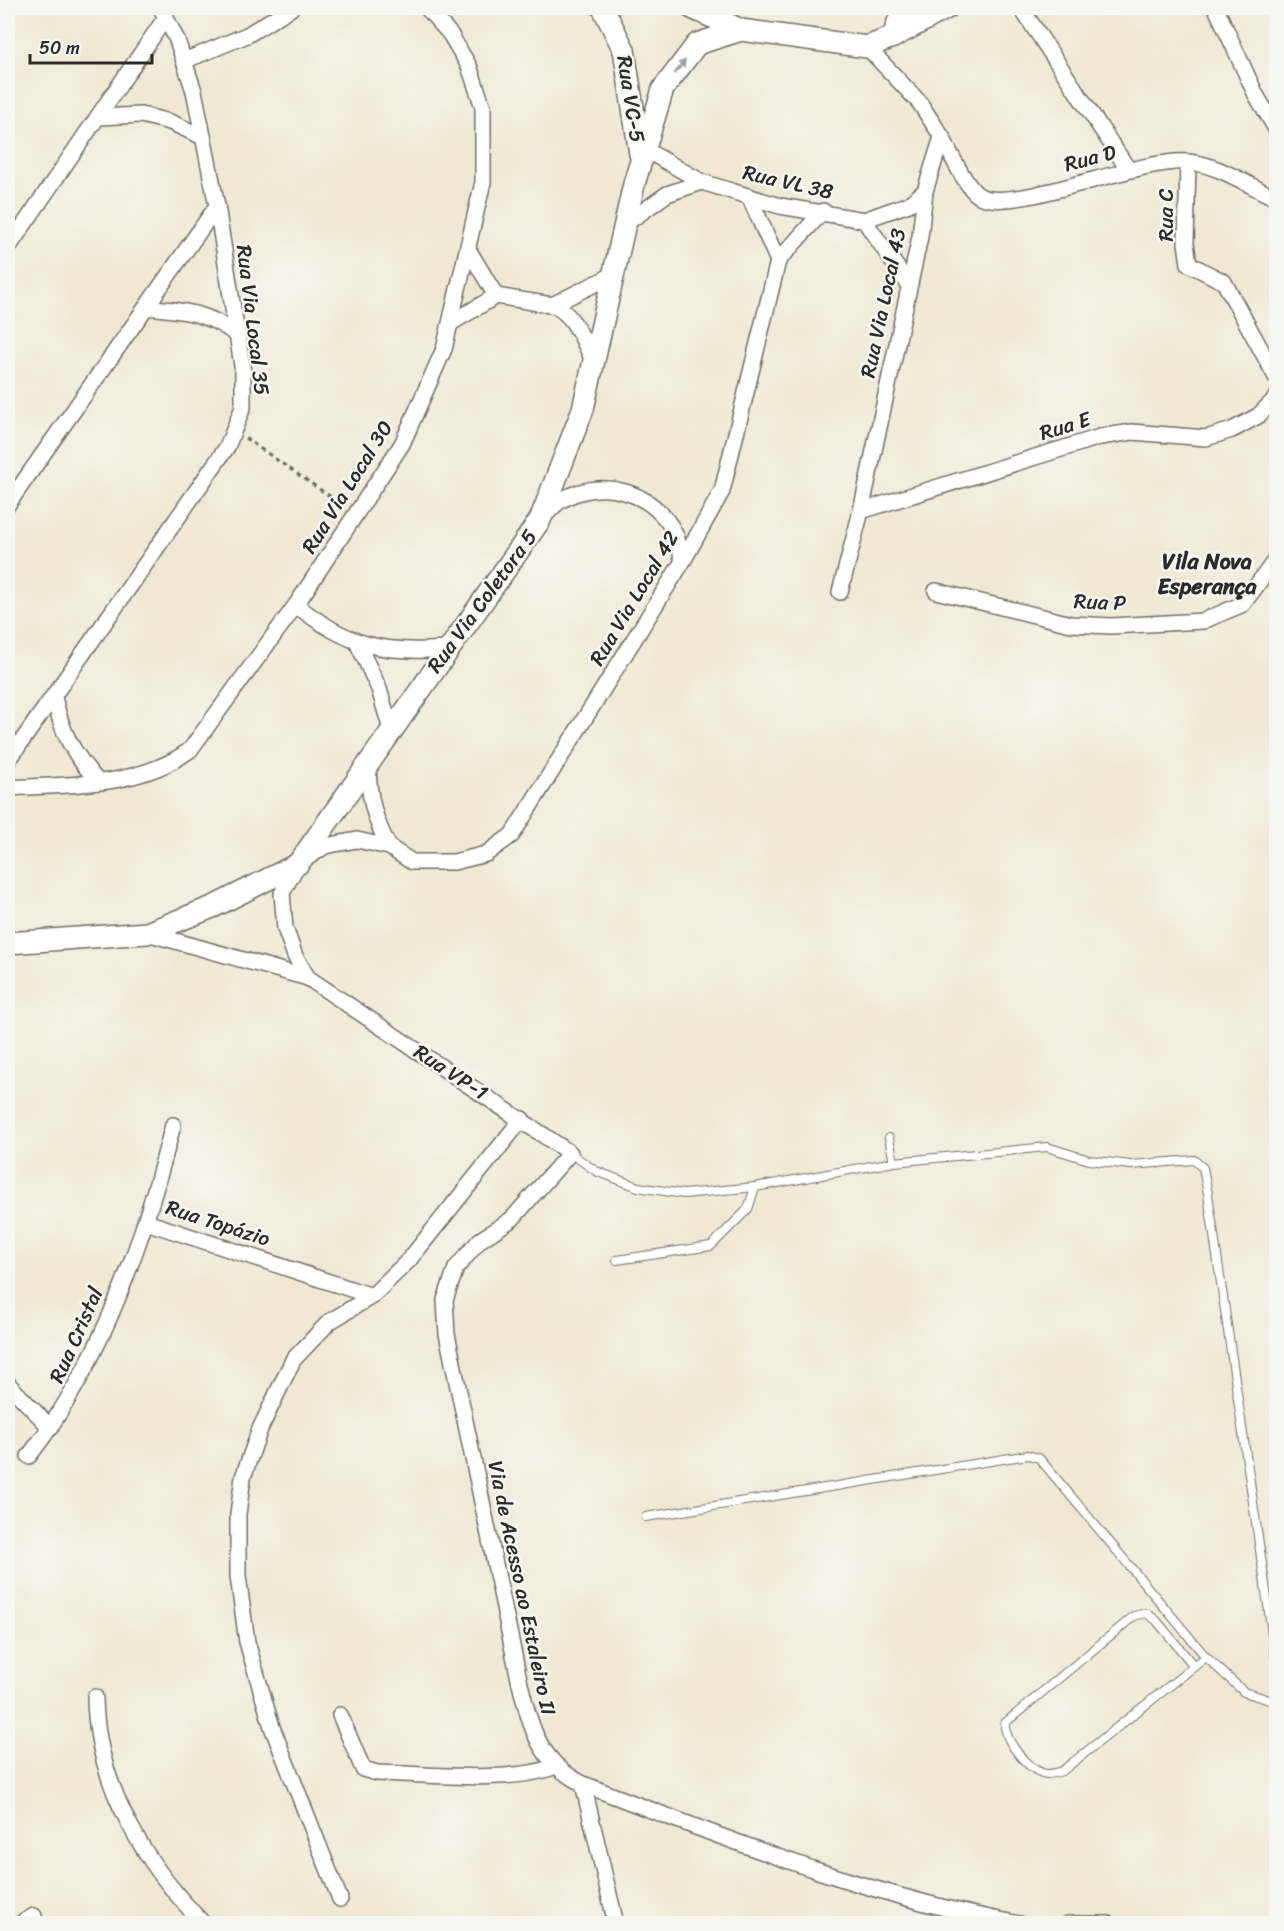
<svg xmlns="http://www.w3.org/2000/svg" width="1284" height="1931" viewBox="0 0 1284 1931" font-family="Sriracha,sans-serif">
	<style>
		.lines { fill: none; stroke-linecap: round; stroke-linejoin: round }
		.lane-casing { stroke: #706d65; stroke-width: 10 }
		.street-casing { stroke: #706d65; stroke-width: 18 }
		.secondary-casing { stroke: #706d65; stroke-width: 24 }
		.path { stroke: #706d65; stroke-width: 3; stroke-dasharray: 4.5 4.5; stroke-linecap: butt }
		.lane { stroke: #fff; stroke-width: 8 }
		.street { stroke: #fff; stroke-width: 15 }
		.secondary { stroke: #fff; stroke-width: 21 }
		.oneway { fill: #a0a0a0 }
		.labels { text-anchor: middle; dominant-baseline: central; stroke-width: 5; stroke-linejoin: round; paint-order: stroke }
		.street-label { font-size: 21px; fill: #2b2b2b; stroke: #f6f6f2 }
		.neighbourhood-label { font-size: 22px; font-weight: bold; fill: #2b2b2b; stroke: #f6f6f2 }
	</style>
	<rect width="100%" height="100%" fill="#f6f6f2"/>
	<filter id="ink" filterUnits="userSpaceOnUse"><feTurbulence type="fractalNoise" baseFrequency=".0167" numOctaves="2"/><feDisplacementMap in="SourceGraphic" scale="12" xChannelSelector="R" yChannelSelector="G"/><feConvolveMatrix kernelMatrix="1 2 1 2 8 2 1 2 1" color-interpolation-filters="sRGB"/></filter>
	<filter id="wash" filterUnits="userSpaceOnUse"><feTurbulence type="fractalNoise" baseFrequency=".008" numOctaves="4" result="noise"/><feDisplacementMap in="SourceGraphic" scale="24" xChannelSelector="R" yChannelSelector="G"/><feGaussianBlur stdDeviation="1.35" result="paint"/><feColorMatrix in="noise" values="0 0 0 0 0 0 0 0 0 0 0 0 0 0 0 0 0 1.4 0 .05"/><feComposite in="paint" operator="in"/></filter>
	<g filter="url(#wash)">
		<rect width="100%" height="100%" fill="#f0e8d2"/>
	</g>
	<g filter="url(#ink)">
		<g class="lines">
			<g class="lane-casing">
				<g id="lane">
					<polyline points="889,1138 894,1162"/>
					<polyline points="570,1153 596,1171 638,1187 684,1194 755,1187 894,1162 1047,1147 1089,1160 1131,1165 1194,1160 1203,1168 1208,1194 1276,1660"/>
					<polyline points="617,1260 711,1246 748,1209 755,1187"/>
					<polyline points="646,1517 1028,1455 1039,1458 1206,1657 1244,1692 1276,1702"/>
					<path d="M1194,1666L1156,1620L1146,1613L1134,1616L1005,1723C1004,1741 1029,1772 1047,1774C1051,1774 1058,1772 1062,1771L1206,1657"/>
				</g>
			</g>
			<g class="street-casing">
				<g id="street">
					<polyline points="1021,8 1128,169"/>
					<polyline points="1216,8 1256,95 1276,129"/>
					<polyline points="184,61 247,35 291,8"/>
					<polyline points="98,117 141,115 170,122 203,137"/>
					<path d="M942,137C950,152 965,186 978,195C1009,216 1140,157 1188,162C1218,164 1249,186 1276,198"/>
					<polyline points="639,146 702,182 780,206 864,220"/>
					<polyline points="1188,162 1186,243 1189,264 1224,282 1276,377"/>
					<polyline points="749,196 778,261"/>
					<polyline points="864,220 909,285"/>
					<polyline points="864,220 909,204 925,191"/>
					<polyline points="624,225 667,194 702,182"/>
					<polyline points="8,248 166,17"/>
					<polyline points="468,249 496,296 552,305 613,275"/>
					<path d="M552,305C574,312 584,343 594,362"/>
					<path d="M146,307C183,311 206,311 237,335"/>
					<polyline points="451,323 496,296"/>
					<polyline points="8,504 217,206"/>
					<polyline points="861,511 1100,437 1132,432 1206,438 1232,430 1258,416 1276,398"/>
					<path d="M543,517C549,512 554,505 560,501C600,476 655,491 675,534C679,542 680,552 683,561"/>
					<polyline points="936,591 1071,624 1111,626 1203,621 1243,604 1276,559"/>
					<polyline points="840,592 861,511 920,237 925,191 942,137 919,102 867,47"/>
					<path d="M296,605C348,646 382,654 448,649"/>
					<polyline points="357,642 379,689 391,730"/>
					<path d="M54,697C62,734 73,753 98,782"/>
					<polyline points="8,761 227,447 243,407 243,372 217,206 194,91 177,40 161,8"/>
					<path d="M368,762C368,795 374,819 389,847"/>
					<path d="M8,788C69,784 138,788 190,750L296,605L402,444L444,349L483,182V107L469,66L450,34L427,8"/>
					<path d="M147,933L308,978L570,1153L512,1219L480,1240L456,1268L445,1300L447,1334L520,1684C531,1728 539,1762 583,1784C725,1838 869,1897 1020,1924"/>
					<polyline points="308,978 295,956 285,928 282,893 298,864 325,846 357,840 389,847 412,862 454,862 486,854 512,835 683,561 722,491 778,261 823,211"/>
					<polyline points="146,1222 372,1296"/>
					<polyline points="8,1384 51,1428"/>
					<path d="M29,1456C103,1361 143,1241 173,1125"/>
					<path d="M95,1697C96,1783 144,1864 204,1924"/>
					<path d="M340,1715L363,1769L377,1773C427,1774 512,1784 556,1766"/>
					<polyline points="583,1784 616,1924"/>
					<polyline points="340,1899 272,1727 247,1642 238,1576 238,1514 243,1477 260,1429 293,1360 329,1322 372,1296 409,1260 522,1119"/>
					<polyline points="20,1924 34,1916"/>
					<polyline points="1068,1924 1109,1924"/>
				</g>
			</g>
			<g class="secondary-casing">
				<g id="secondary">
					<polyline points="603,8 624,50 640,154"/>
					<polyline points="692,8 741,30 867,47 893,37 947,8"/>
					<polyline points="893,37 898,22 910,8"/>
					<polyline points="8,943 147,933 215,906 298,864 540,520 583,409 634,184 663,89 697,44 741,30"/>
				</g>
			</g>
			<polyline class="path" points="245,438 344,506"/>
			<use href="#lane" class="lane"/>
			<use href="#street" class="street"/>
			<use href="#secondary" class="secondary"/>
		</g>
		<defs><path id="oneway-solid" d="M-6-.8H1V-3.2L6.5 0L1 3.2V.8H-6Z" transform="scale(1.5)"/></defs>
		<use class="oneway" href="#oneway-solid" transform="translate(680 67) rotate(-52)"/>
	</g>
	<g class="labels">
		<g class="street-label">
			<text transform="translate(631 99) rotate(81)">Rua VC-5</text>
			<text transform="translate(1090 158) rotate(-15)">Rua D</text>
			<text transform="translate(788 182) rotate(13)">Rua VL 38</text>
			<text transform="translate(1166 215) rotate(-90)">Rua C</text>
			<text transform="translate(883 303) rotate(-78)">Rua Via Local 43</text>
			<text transform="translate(253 320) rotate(83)">Rua Via Local 35</text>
			<text transform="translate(1065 426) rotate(-17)">Rua E</text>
			<text transform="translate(347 487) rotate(-58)">Rua Via Local 30</text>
			<text transform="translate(634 598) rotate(-59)">Rua Via Local 42</text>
			<text transform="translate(482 601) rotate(-54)">Rua Via Coletora 5</text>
			<text transform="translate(1100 602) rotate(2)">Rua P</text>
			<text transform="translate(451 1072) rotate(33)">Rua VP-1</text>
			<text transform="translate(218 1223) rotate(18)">Rua Topázio</text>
			<text transform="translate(76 1335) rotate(-66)">Rua Cristal</text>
			<text transform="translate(522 1588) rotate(78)">Via de Acesso ao Estaleiro II</text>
		</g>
		<g class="neighbourhood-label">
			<text x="1207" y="561">Vila Nova<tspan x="1207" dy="25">Esperança</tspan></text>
		</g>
	</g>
	<rect width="1284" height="1931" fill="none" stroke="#f6f6f2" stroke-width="30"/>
	<path d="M30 54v9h122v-9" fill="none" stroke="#2b2b2b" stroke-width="3"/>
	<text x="39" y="54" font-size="18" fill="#2b2b2b" stroke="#f6f6f2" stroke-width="4.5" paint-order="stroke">50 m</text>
</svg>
